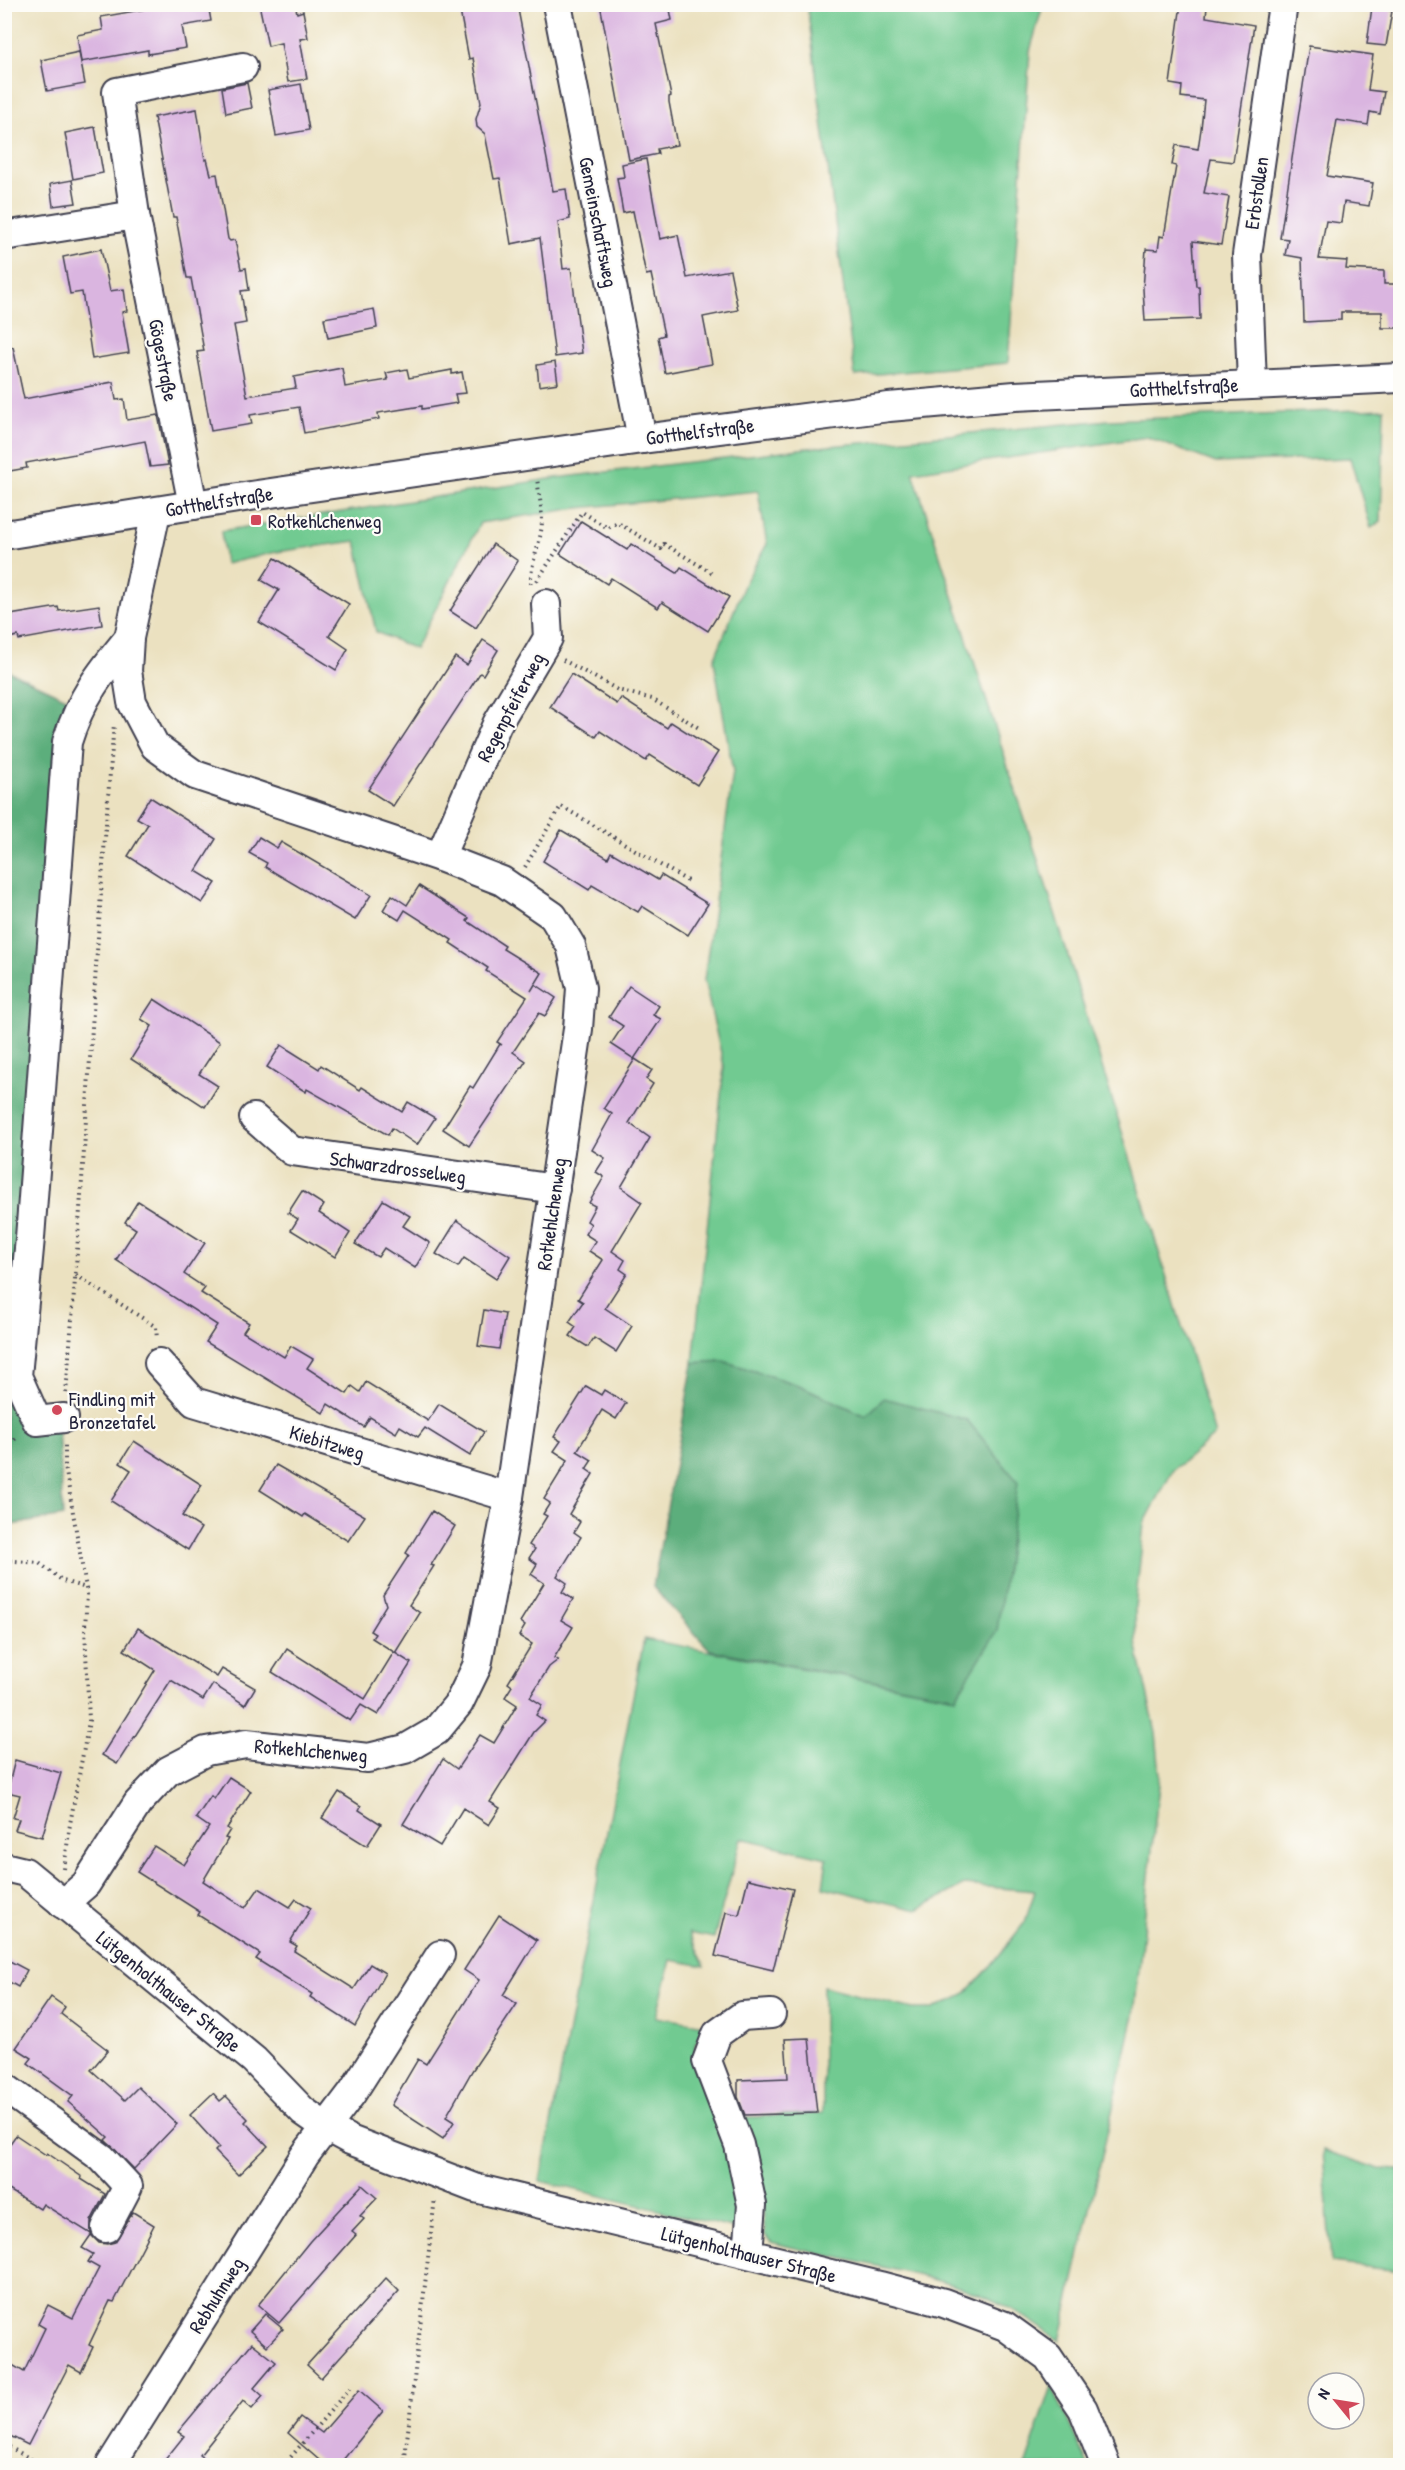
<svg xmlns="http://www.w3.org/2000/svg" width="1405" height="2470" viewBox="0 0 1405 2470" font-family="'Patrick Hand',sans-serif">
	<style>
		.green { fill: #71ca91; stroke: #4a7666; stroke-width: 1.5 }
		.forest { fill: #5cae7b; stroke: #3f685b; stroke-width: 1.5 }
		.building { fill: #dab5e0 }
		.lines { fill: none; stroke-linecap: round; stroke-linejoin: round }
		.minor-casing { stroke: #403f4f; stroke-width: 32 }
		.path { stroke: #403f4f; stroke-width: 4; stroke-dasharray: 1.5 4.5; stroke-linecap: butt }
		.minor { stroke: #fff; stroke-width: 28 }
		.poi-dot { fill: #d1495b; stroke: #fdfcf7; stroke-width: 2 }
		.labels { text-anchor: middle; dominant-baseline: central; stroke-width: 4.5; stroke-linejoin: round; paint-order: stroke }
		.street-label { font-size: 20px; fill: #22223b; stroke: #fdfcf7 }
		.poi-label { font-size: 20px; fill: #22223b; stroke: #fdfcf7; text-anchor: start }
	</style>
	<rect width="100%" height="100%" fill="#fdfcf7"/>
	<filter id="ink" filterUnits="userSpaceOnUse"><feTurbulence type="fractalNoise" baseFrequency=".0167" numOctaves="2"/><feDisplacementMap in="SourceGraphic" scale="12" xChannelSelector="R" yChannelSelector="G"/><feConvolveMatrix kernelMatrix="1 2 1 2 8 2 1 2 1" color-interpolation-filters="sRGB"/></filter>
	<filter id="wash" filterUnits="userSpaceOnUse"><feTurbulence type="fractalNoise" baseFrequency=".008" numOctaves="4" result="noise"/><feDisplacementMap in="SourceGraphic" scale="24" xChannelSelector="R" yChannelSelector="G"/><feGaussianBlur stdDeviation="1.35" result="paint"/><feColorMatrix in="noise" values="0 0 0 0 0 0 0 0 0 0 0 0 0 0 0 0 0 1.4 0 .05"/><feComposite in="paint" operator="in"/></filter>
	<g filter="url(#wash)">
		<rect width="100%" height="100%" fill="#ebe1c0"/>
		<g class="green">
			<polygon points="807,5 1043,5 1030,51 1008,363 855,376"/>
			<path d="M1384,409L1381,521L1371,528L1350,458L1216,463L1147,437L913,472L1054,910L1215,1435L1173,1470L1144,1524L1135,1607L1136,1643L1156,1733L1160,1775L1134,2015L1060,2341C1037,2325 1015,2309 989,2298C923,2271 841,2261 771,2242L765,2235L760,2164L736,2118L823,2113V1986L913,2009H933L966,1993L990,1967L1025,1922L1035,1891L964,1885L917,1910L823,1887L827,1858L741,1838L714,1938L689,1933L705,1966L671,1960L656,2017L705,2025L695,2045V2068L724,2127L743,2219L735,2229L540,2181L644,1639L956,1697L866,1416L801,1386L723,1361L693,1363L724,1066L704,980L733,772L714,660L745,583L767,544L758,491L578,508L480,523L415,649L376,632L356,541L276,552L225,564L221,531L556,478L808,448L1109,420Z"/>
			<polygon points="1323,2150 1380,2169 1400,2170 1400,2271 1331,2263"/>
			<polygon points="1052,2386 1088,2465 1025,2466"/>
		</g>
		<g class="forest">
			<polygon points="4,669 75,702 9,1378 58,1427 63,1516 5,1526"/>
			<polygon points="723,1361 801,1386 866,1416 884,1398 967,1420 1018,1482 997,1631 956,1697 710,1650 653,1587 693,1363"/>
		</g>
		<g id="blocks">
			<g class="building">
				<polygon points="174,4 208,4 211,21 182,26 186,48 148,54 148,50 81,62 77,35 103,30 101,17"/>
				<polygon points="259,4 295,4 297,13 303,11 308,38 300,39 307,79 288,82 281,43 268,46"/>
				<polygon points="496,4 517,4 553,191 566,189 570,219 558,222 563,269 571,268 582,353 555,357 540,238 511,244 500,178 494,179 485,134 477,127 476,119 481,103 473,58 469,59 460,11"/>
				<polygon points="600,4 669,4 672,20 656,24 671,96 669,97 669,102 677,145 657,149 658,154 629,160"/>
				<polygon points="1181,4 1201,4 1207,7 1206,17 1254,25 1233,162 1211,159 1204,193 1229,197 1221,245 1193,241 1196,286 1199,286 1200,319 1145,321 1143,289 1146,249 1158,250 1160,236 1164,237 1176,166 1172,165 1176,145 1198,149 1201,129 1204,100 1181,97 1182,86 1170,84"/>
				<polygon points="1372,7 1392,11 1386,46 1367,44"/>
				<polygon points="1309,46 1373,55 1368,90 1384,92 1380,114 1370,112 1368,125 1337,120 1327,176 1373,183 1369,206 1344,202 1341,223 1326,221 1319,259 1347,261 1346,269 1384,271 1384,284 1401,284 1401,328 1382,328 1382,312 1341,312 1341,320 1304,322 1302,258 1285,255 1288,239 1280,238"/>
				<polygon points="79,52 85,84 47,91 41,60"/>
				<polygon points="247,83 252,108 226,113 222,88"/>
				<polygon points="301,84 309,130 276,136 268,90"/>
				<polygon points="197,109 205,160 207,159 211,175 217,174 228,239 230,241 235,240 241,269 246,268 249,290 241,291 246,323 234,325 247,396 296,388 294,377 342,368 345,387 388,380 386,373 407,369 409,378 452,370 452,374 462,372 466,393 455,394 457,403 422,409 422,406 378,413 379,419 304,433 299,407 250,415 252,424 211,431 197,352 204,351 191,278 187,278 176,217 173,217 154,117"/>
				<polygon points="95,127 103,173 73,179 65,133"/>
				<polygon points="646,159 660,239 678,235 687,278 730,270 738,310 703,317 712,364 665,373 658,337 664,335 651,274 646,275 633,211 623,213 617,178 624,177 622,164"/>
				<polygon points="72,180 76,203 53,206 50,184"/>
				<polygon points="101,249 110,291 124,289 127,311 122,312 129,353 92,359 82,292 70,294 63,257"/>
				<polygon points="374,309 377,328 328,338 324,318"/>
				<polygon points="13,347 24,399 113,382 116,400 124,399 127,420 158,415 168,465 150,467 145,441 26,463 27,468 4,472 4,348"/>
				<polygon points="555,362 558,383 539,386 537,365"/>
				<polygon points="581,521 627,550 631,544 677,573 681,567 729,597 708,631 662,602 658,608 611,578 607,584 560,554"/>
				<polygon points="493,544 518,561 476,628 450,611"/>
				<polygon points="275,558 349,604 329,636 348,649 336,670 259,622 279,590 261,580"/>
				<polygon points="99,605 102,625 19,640 18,636 4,639 4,616 58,607 59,611"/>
				<polygon points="483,640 498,650 483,675 480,673 393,806 368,790 455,657 467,665"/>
				<polygon points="571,674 617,704 621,698 667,728 671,722 718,752 697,785 650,755 646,761 600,731 596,737 550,707"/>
				<polygon points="150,797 216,839 196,871 216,883 202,903 128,856 148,824 137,818"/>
				<polygon points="561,830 608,858 611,852 658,880 661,875 708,904 688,935 642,906 638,912 592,885 589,890 543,861"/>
				<polygon points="259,837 277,848 281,842 371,895 355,920 265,867 267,863 249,853"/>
				<polygon points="419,886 469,918 467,921 505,946 503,949 542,973 531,991 535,984 556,998 545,1016 539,1013 513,1052 526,1061 469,1146 443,1129 470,1086 473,1088 500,1044 502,1045 497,1042 527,997 486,971 488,968 450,943 452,940 405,910 399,920 383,910 392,895 407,905"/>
				<polygon points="629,986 659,1006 653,1015 661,1019 634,1059 611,1044 623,1026 609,1017"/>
				<polygon points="154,999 220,1042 199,1074 218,1086 205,1107 131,1059 152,1026 141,1019"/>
				<polygon points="281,1045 319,1069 321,1065 360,1090 362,1087 402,1112 408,1102 435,1118 417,1145 392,1128 388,1135 307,1089 306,1092 267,1067"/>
				<polygon points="635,1059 652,1070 646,1079 653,1084 629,1123 650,1138 621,1187 642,1202 612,1251 625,1260 620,1269 627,1274 605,1308 632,1326 616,1352 594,1338 588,1347 570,1336 576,1327 569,1322 583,1302 578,1299 603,1260 589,1251 596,1241 585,1234 591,1224 587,1221 595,1206 589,1203 604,1177 596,1172 605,1158 592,1150 612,1114 604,1108"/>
				<polygon points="302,1191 324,1205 319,1213 350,1233 335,1257 291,1230 298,1219 288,1213"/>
				<polygon points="383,1200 410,1216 403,1226 430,1243 415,1268 384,1248 378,1257 355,1244"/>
				<polygon points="138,1201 205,1243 184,1274 205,1288 201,1293 249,1323 243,1332 284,1357 291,1346 313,1359 307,1368 347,1394 352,1386 360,1392 366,1382 428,1421 439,1404 484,1432 470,1456 425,1428 418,1437 400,1426 396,1433 370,1417 364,1427 328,1404 323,1413 206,1342 217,1325 116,1260 136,1229 125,1222"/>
				<polygon points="457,1220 510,1256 496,1279 464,1258 458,1267 436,1254"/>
				<polygon points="484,1310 505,1314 499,1349 478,1346"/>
				<polygon points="586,1386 601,1395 604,1390 626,1403 616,1419 602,1410 577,1451 592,1460 586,1469 593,1474 569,1514 580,1522 574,1532 581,1537 557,1576 567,1583 562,1592 573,1599 561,1620 573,1627 554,1658 558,1660 549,1667 530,1697 542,1705 536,1715 545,1721 534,1732 490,1802 500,1808 489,1825 463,1808 440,1846 403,1824 443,1759 457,1769 480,1735 494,1743 517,1705 505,1697 512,1686 508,1683 532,1644 519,1636 525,1626 520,1622 544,1583 531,1574 537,1564 529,1558 535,1549 529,1545 547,1516 543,1514 550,1503 544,1499 568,1460 554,1451 561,1441 554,1437"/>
				<polygon points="134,1441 202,1485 182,1516 201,1528 188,1550 111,1501 131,1470 120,1463"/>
				<polygon points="276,1465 365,1516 348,1541 305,1514 303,1517 260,1490"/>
				<polygon points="432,1511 455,1526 431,1565 434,1566 409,1605 420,1613 395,1653 411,1663 378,1715 361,1705 350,1721 272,1672 287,1649 365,1699 394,1652 372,1638 375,1634 370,1631 386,1605 383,1595 409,1555 406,1553"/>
				<polygon points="138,1628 217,1677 222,1669 255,1688 245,1705 213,1684 203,1700 171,1680 117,1764 102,1755 155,1670 124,1650"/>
				<polygon points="15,1760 61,1773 42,1837 15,1830 19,1819 13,1818 20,1795 7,1792"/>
				<polygon points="229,1777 251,1791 227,1828 230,1830 225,1838 228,1839 203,1881 245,1908 259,1888 290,1907 296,1899 311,1908 290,1942 297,1946 294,1951 354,1989 370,1964 385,1973 355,2026 310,1997 312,1994 256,1959 260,1954 198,1915 200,1912 137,1872 154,1846 184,1865 209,1827 196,1818 211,1796 214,1799"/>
				<polygon points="339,1792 361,1806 359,1810 381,1824 367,1846 322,1818"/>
				<polygon points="748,1879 793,1889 773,1970 715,1956 726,1912 739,1915"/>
				<polygon points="499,1915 537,1940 503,1995 517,2004 472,2071 446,2117 454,2122 443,2139 391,2105 418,2059 426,2064 479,1980 464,1970"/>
				<polygon points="4,1958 27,1970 18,1987 4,1979"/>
				<polygon points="51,1997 65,2007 61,2014 108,2050 91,2070 125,2100 138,2087 177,2124 134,2169 105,2140 108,2137 68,2102 73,2096 28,2063 32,2058 16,2048"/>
				<polygon points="809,2038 817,2113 745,2115 738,2097 738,2080 788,2078 785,2039"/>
				<polygon points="213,2093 220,2101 226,2096 248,2119 245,2122 268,2146 238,2175 215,2151 219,2147 190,2115"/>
				<polygon points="16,2135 46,2155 47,2153 82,2177 81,2179 105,2194 91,2221 91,2234 43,2204 40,2209 4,2187 4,2152"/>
				<polygon points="362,2185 377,2198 360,2216 364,2219 352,2232 356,2235 279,2323 258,2305 310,2241"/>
				<polygon points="133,2212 154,2225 114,2302 110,2301 89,2345 93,2347 81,2372 69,2365 28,2445 4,2433 4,2360 24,2372 45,2328 38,2324 48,2305 73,2318 99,2268 88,2262 93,2254 82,2248 91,2235 99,2243 107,2244 115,2242"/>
				<polygon points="386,2278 399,2291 321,2378 307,2365"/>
				<polygon points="265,2314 283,2329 267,2346 250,2331"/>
				<polygon points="252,2343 276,2362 254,2388 263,2396 252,2409 243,2401 200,2455 213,2466 160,2466 184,2436 178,2432"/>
				<polygon points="359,2390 383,2411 338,2466 326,2466 288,2433 300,2417 322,2433"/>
			</g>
		</g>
	</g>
	<g filter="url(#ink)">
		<use href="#blocks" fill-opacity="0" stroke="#403f4f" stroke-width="1.5"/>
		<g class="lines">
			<g class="minor-casing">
				<g id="minor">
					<polyline points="557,4 642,439"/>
					<polyline points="4,236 135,215"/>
					<polyline points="1252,384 1247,255 1283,4"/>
					<polyline points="193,505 135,215 117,92 243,67"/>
					<polyline points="4,535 257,495 642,439 889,407 1015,396 1400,378"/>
					<polyline points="440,857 497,724 548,638 546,604"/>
					<polyline points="254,1118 292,1151 555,1189"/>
					<polyline points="159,1363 194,1402 509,1497"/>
					<path d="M64,1418L37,1421L17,1376L30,1238L67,742C81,697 100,673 129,638"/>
					<polyline points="4,1867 25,1872 254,2060 303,2111 326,2127 350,2140 475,2188 880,2286 944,2303 1005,2326 1048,2357 1083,2409 1106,2466"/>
					<polyline points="63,1904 86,1884 138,1803 168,1771 206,1751 246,1744 368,1758 405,1749 436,1731 459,1703 477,1666 509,1497 578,1029 581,988 571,946 553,916 502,881 440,857 195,775 155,746 132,702 127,671 129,638 156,512"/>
					<polyline points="4,2087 102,2158 128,2186 106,2228"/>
					<polyline points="748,2253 752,2205 739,2145 707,2061 717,2034 742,2016 771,2014"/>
					<polyline points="110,2466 305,2155 352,2093 440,1955"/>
				</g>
			</g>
			<g class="path">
				<polyline points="537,581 582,512 608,528 618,523 661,549 664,544 714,574"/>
				<path d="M531,584C530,563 541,544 542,522C542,509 539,493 537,479"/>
				<polyline points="563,660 618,690 652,699 699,728"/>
				<polyline points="525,867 561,806 691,883"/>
				<polyline points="76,1275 156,1327 157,1339"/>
				<path d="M66,1393C85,1170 95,947 114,724"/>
				<polyline points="4,1445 12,1442 18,1436"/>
				<polyline points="4,1560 39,1563 63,1581 86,1588"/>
				<polyline points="64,1869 70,1824 89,1721 85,1628 87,1594 65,1466 65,1442"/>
				<polyline points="4,2444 43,2466"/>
				<polyline points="283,2466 350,2388"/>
				<polyline points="404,2466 435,2198"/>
			</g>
			<use href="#minor" class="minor"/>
		</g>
	</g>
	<g class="poi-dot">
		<rect x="250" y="514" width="12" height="12" rx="3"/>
		<circle cx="57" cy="1410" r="6"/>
	</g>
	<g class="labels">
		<g class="street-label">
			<text transform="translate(1256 193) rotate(-82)">Erbstollen</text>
			<text transform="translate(599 222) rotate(79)">Gemeinschaftsweg</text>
			<text transform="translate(164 360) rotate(79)">Gögestraße</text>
			<text transform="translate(1184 387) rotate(-3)">Gotthelfstraße</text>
			<text transform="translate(700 431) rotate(-7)">Gotthelfstraße</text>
			<text transform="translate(219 501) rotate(-9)">Gotthelfstraße</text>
			<text transform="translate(510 707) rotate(-62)">Regenpfeiferweg</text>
			<text transform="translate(398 1167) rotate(8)">Schwarzdrosselweg</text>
			<text transform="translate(551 1214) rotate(-82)">Rotkehlchenweg</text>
			<text transform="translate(327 1442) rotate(17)">Kiebitzweg</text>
			<text transform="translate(311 1750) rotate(5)">Rotkehlchenweg</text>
			<text transform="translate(169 1991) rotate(39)">Lütgenholthauser Straße</text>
			<text transform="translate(749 2254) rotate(14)">Lütgenholthauser Straße</text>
			<text transform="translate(216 2295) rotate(-58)">Rebhuhnweg</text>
		</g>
		<g class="poi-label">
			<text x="268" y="520">Rotkehlchenweg</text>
			<text x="69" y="1398">Findling mit<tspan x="69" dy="23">Bronzetafel</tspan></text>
		</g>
	</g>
	<rect width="1405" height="2470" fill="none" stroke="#fdfcf7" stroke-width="24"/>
	<g transform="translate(1336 2401) rotate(300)"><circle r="28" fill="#fdfcf7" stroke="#a5a5ac" stroke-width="1.5"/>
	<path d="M0-4.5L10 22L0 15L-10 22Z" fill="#d1495b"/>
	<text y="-9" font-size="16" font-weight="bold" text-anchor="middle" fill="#22223b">N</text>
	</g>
</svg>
